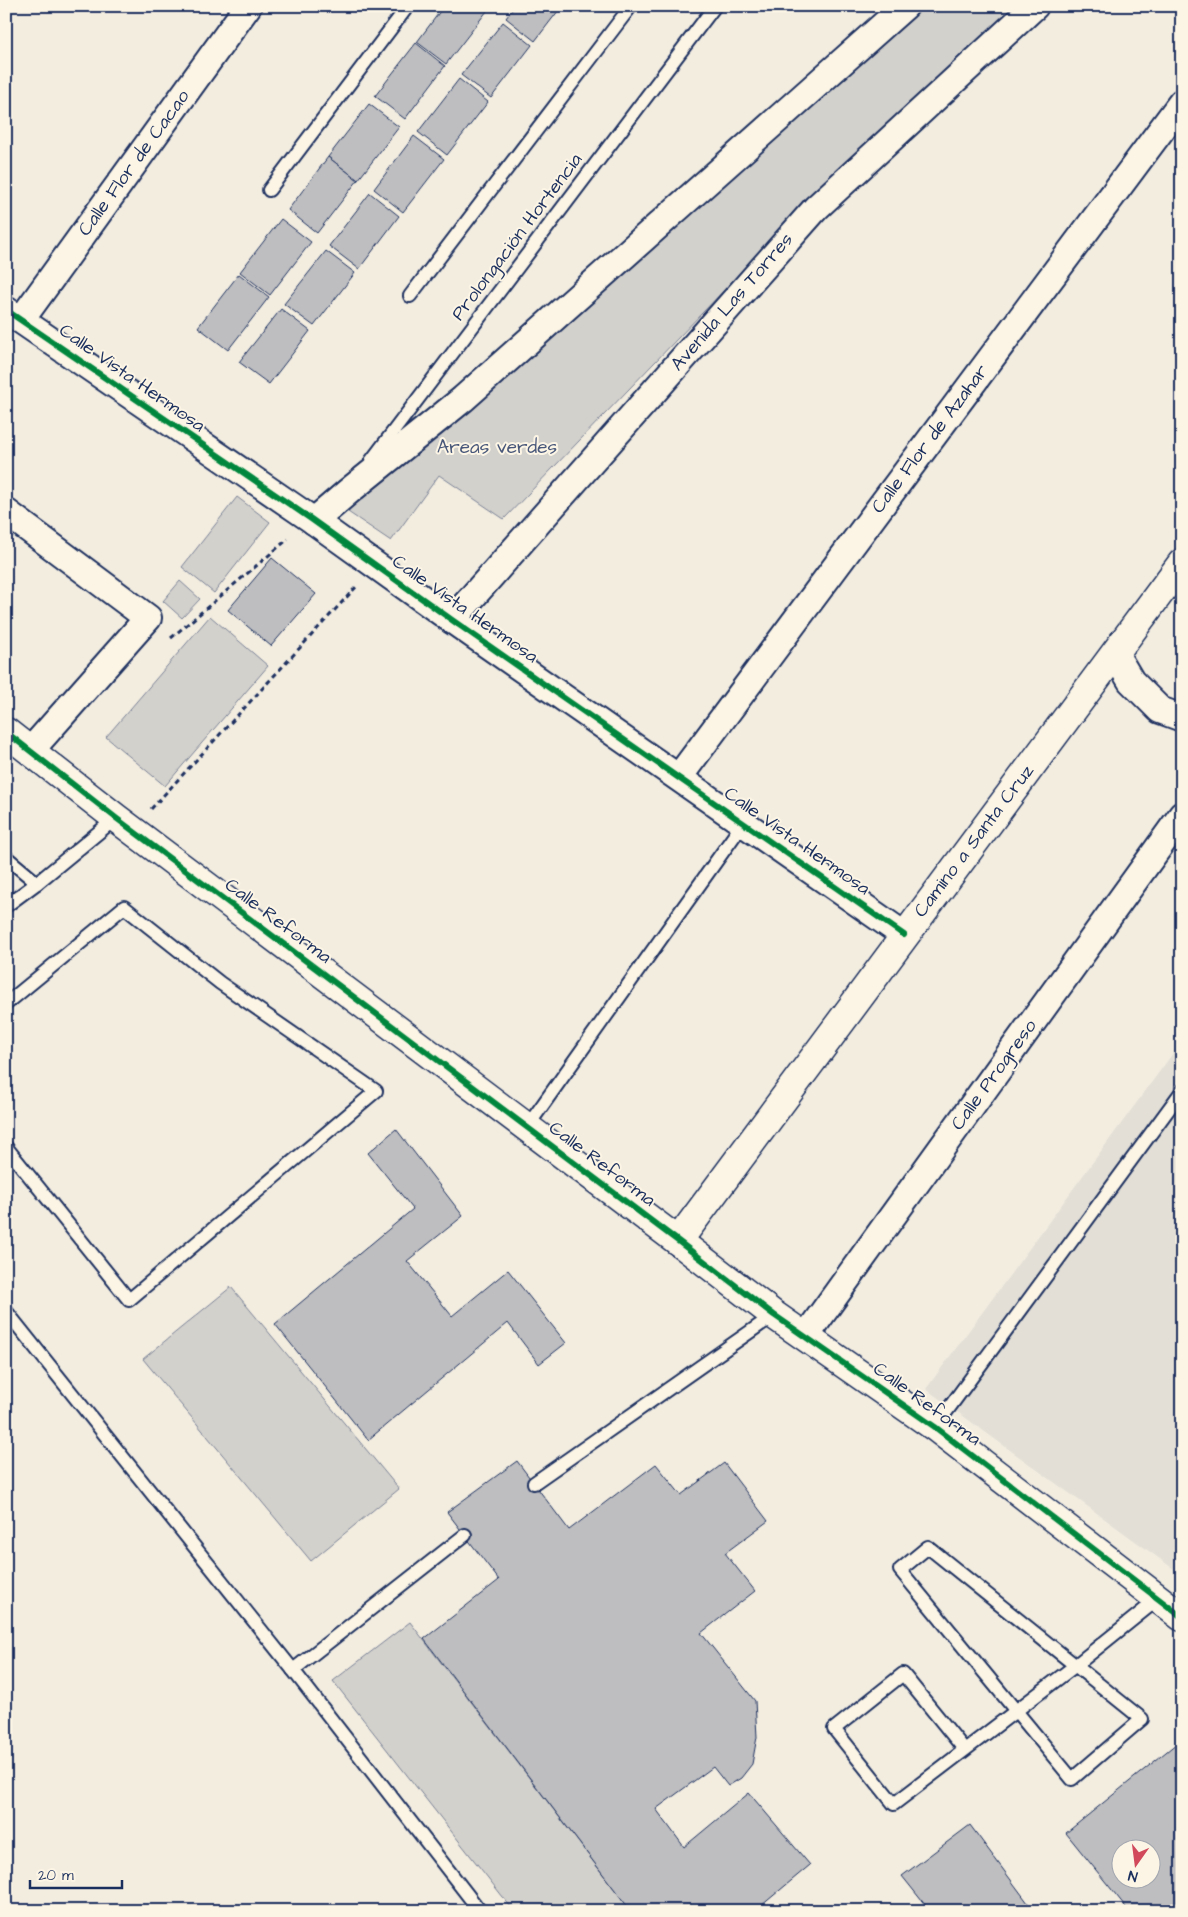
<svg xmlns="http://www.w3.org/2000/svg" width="1188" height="1917" viewBox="0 0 1188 1917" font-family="'Architects Daughter',sans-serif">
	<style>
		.built { fill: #e3dfd6 }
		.green { fill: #d3d1cc; stroke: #778095 }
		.building { fill: #bebec0; stroke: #1b2f5e; fill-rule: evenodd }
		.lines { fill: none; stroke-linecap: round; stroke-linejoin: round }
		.lane-casing { stroke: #1b2f5e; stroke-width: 16 }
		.street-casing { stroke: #1b2f5e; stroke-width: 30 }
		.secondary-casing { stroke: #1b2f5e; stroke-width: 31 }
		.path { stroke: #1b2f5e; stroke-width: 3; stroke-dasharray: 5 4; stroke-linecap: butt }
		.lane { stroke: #fcf5e5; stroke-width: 12 }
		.street { stroke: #fcf5e5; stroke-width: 26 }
		.secondary { stroke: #fcf5e5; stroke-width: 28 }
		.cycleway-casing { stroke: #fcf5e5; stroke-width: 9 }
		.cycleway { stroke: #00873e; stroke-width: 6 }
		.labels { text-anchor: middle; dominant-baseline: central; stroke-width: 4; stroke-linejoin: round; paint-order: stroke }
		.street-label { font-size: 19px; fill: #1b2f5e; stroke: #fcf5e5 }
		.park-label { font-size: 19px; fill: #49587a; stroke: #fcf5e5 }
	</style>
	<rect width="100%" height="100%" fill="#f3ede0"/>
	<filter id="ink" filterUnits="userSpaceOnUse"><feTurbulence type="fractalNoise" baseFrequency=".02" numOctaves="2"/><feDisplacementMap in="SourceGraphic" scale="10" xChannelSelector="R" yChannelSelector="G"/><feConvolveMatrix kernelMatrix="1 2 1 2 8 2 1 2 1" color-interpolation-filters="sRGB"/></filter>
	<g filter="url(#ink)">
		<polygon class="built" points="1182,1041 1182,1575 926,1389"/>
		<g class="green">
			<polygon points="925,6 1017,6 778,234 504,519 439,475 391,541 345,510"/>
			<polygon points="237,497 270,522 214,593 182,567"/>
			<polygon points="180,581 200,599 182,618 163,601"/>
			<polygon points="210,616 268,666 165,786 106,737"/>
			<polygon points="231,1287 399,1489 311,1561 143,1359"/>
			<polygon points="410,1622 631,1911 514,1911 333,1681"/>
		</g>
		<g class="building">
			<polygon points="444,6 480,6 487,11 446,64 417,42"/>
			<polygon points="515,6 562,6 535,41 506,18"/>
			<polygon points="503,22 532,45 491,98 461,75"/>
			<polygon points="416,43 445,66 405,119 375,96"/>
			<polygon points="459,79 488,102 447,155 418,132"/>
			<polygon points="369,104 399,127 358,180 328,157"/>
			<polygon points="414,136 444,159 403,212 374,189"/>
			<polygon points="328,157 358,180 317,233 288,210"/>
			<polygon points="370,193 399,216 359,269 329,246"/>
			<polygon points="281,219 311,242 270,295 240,272"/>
			<polygon points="326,251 355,273 314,326 284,304"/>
			<polygon points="239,274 269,297 228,350 198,327"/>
			<polygon points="281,309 310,331 269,384 239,362"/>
			<polygon points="272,558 316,594 271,646 228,610"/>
			<polygon points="396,1129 463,1216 407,1261 452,1316 508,1270 566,1343 539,1364 508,1323 368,1440 275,1324 413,1209 368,1153"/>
			<polygon points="517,1461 569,1530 656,1464 681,1495 724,1463 768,1521 725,1553 755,1591 701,1633 755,1701 757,1737 752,1764 741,1778 728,1786 713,1767 656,1809 684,1847 749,1793 810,1865 755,1911 631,1911 424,1639 499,1580 447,1512"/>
			<path d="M1182,1739V1902L1171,1911H1129L1066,1833ZM1120,1850H1150V1880H1120Z"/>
			<polygon points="970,1825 1034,1911 930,1911 902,1876"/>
		</g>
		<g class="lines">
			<g class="lane-casing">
				<g id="lane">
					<polyline points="269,190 408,6"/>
					<polyline points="410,296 631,6"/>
					<polyline points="371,461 715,6"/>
					<polyline points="6,857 37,883 6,906"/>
					<polyline points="37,883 116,818"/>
					<polyline points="6,1004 124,907 220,983 376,1091 129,1300 6,1147"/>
					<polyline points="527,1127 744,822"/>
					<polyline points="6,1311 293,1670 480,1911"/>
					<polyline points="935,1427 1182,1091"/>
					<polyline points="534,1483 774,1315"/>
					<polygon points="928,1547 1142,1719 1072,1779 900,1570"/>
					<polyline points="293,1670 465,1535"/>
					<polyline points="964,1749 903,1674 834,1729 894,1804 1076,1665 1158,1599"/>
				</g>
			</g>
			<g class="street-casing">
				<g id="street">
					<polyline points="6,310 311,519 452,620 904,935"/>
					<polyline points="21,320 248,6"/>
					<polyline points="6,512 148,618 31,750"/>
					<polyline points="314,521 349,491 463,399 905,6"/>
					<polyline points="452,620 816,208 1035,6"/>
					<polyline points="1115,654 1131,681 1160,710 1182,718"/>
					<polyline points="679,777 1182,102"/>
					<polyline points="806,1336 1182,815"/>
				</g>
			</g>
			<g class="secondary-casing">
				<g id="secondary">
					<polyline points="6,732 116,818 678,1241 774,1315 935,1427 1182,1617"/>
					<polyline points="678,1241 1182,563"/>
				</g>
			</g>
			<g class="path">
				<polyline points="171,638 288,539"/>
				<polyline points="151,809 357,586"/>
			</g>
			<use href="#lane" class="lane"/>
			<use href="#street" class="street"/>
			<use href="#secondary" class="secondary"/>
			<g class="cycleway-casing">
				<g id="cycleway">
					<polyline points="6,310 311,519 452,620 904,935"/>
					<polyline points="6,732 116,818 678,1241 774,1315 935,1427 1182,1617"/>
				</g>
			</g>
			<use href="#cycleway" class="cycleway"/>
		</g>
	</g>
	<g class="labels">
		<g class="street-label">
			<text transform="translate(134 163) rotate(-54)">Calle Flor de Cacao</text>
			<text transform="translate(517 237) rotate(-53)">Prolongación Hortencia</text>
			<text transform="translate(732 302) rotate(-49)">Avenida Las Torres</text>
			<text transform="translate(132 378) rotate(35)">Calle Vista Hermosa</text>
			<text transform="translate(930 439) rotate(-53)">Calle Flor de Azahar</text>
			<text transform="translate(465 609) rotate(35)">Calle Vista Hermosa</text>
			<text transform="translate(797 841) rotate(35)">Calle Vista Hermosa</text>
			<text transform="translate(974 841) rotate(-53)">Camino a Santa Cruz</text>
			<text transform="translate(278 921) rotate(37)">Calle Reforma</text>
			<text transform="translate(994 1075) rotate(-54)">Calle Progreso</text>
			<text transform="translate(602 1164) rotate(37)">Calle Reforma</text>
			<text transform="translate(927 1404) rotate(36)">Calle Reforma</text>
		</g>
		<g class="park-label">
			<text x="497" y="447">Areas verdes</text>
		</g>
	</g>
	<rect width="1188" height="1917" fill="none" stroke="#fcf5e5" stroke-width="25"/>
	<rect x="12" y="12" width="1163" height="1892" fill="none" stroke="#1b2f5e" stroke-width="2" filter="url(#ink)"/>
	<g transform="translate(1136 1864) rotate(194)"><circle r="24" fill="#fcf5e5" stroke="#a2a6af"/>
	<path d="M0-4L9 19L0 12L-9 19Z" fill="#d1495b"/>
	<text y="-8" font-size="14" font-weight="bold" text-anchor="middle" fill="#1b2f5e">N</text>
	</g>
	<path d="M30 1880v8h92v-8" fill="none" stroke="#1b2f5e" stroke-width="2.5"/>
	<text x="38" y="1880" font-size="15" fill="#1b2f5e" stroke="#fcf5e5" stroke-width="4" paint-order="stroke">20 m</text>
</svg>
